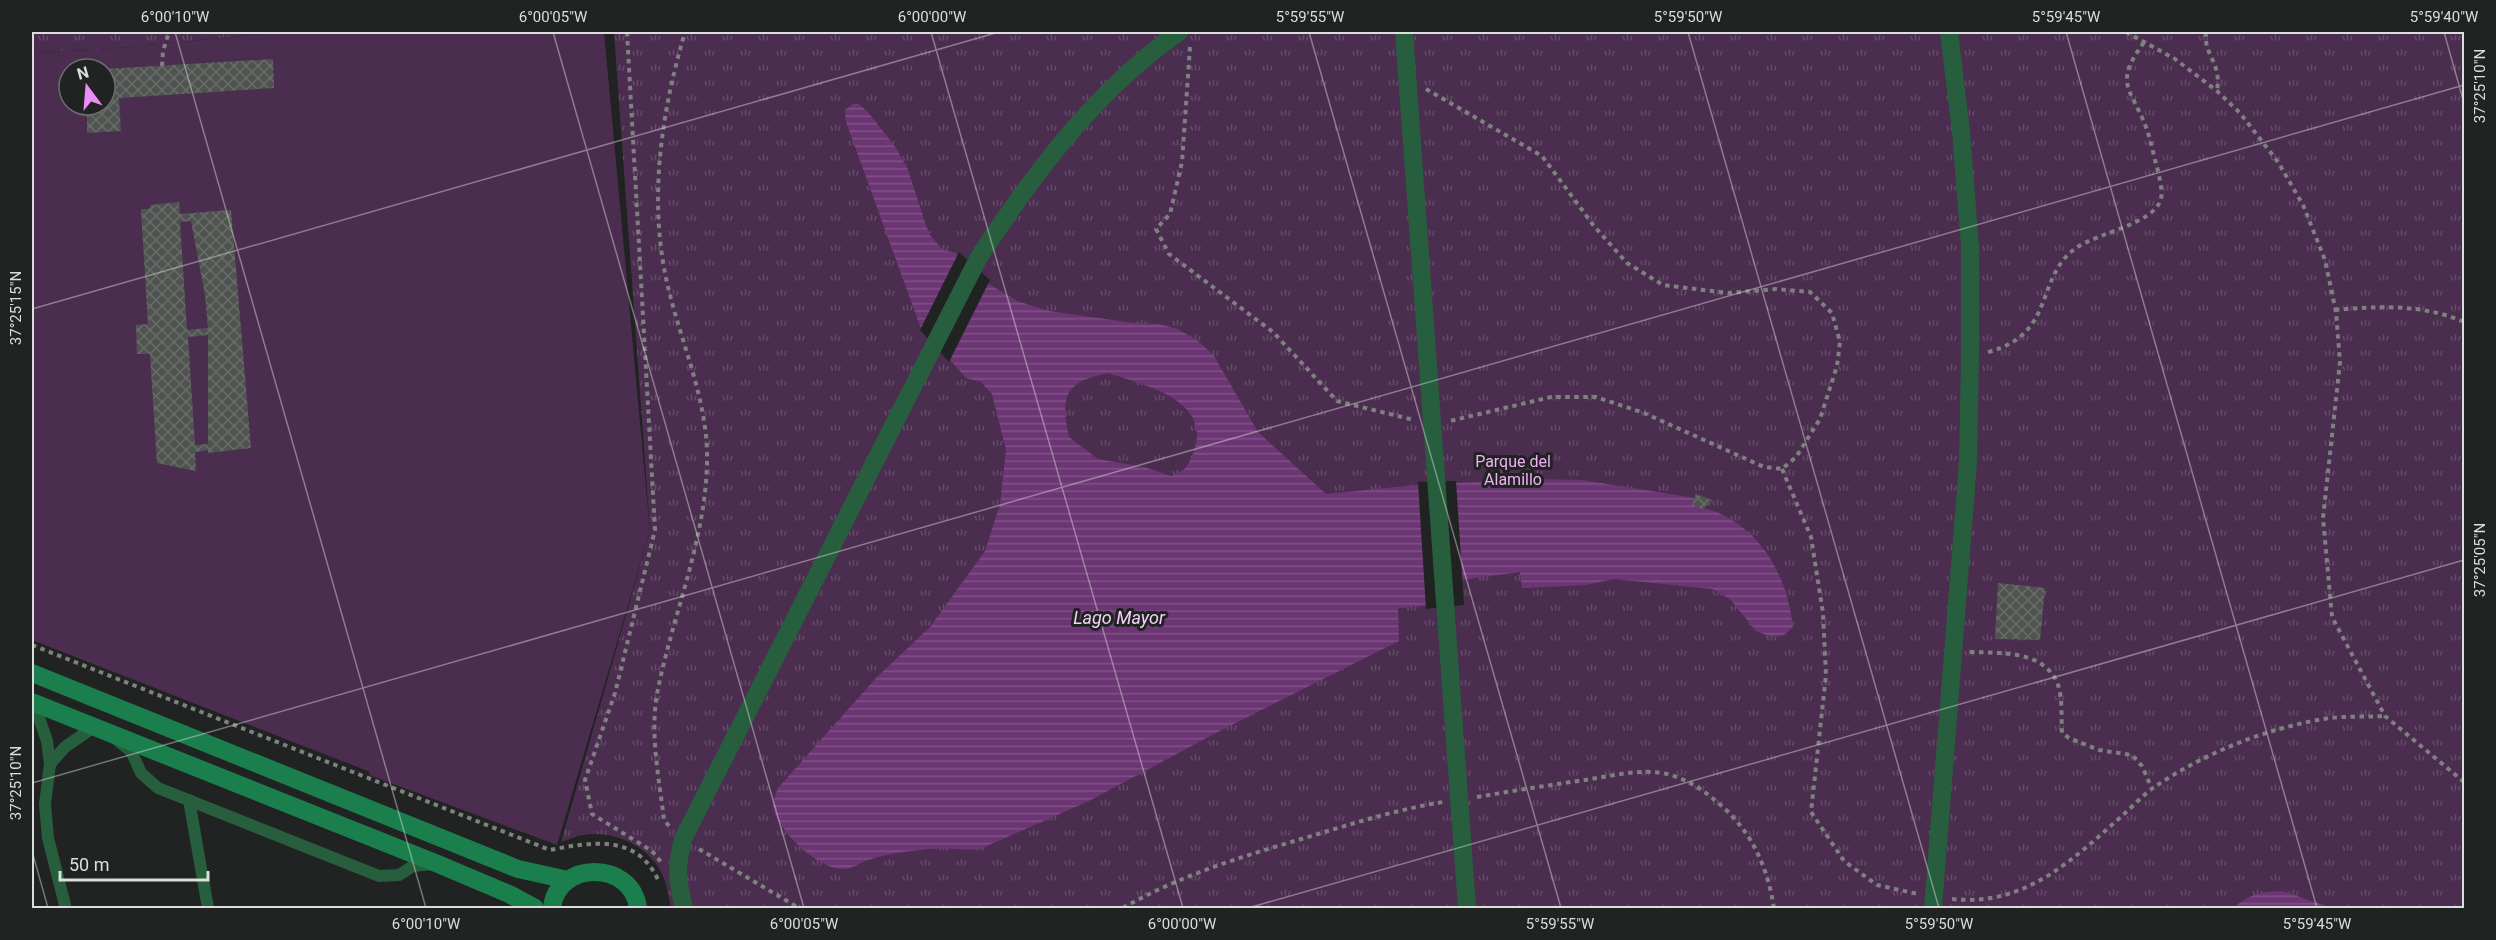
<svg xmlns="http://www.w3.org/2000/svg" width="2496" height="940" viewBox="0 0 2496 940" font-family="Roboto,sans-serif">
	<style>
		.grass { fill: url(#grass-tufts) }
		.pitch { fill: #4b2d4f; fill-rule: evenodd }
		.water { fill: url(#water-rules); fill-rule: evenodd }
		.pier { fill: #202321 }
		.building { fill: url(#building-cross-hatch); fill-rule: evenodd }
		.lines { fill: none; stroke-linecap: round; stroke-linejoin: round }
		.path { stroke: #7e817f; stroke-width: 4; stroke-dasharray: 4.5 4.5; stroke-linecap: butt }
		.lane { stroke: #275e3e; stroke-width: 12 }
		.street { stroke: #275e3e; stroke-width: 18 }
		.secondary { stroke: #1a7f4d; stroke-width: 18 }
		.ticks { fill: none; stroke: #dbdedc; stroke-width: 1.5; stroke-opacity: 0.45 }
		.labels { text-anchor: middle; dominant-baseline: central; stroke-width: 6; stroke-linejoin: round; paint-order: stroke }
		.park-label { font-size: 16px; fill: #eeb0f6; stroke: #202321 }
		.water-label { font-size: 18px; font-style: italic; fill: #f1d1f4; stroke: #202321 }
		.neatline { fill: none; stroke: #dbdedc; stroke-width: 2 }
		.ticks-label { font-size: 15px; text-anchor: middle; fill: #dbdedc }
	</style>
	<defs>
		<pattern id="grass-tufts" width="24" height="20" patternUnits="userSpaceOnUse" patternTransform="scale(1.5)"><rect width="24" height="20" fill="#4b2d4f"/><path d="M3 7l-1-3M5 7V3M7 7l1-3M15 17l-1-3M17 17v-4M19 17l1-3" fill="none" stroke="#644b68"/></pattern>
		<pattern id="water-rules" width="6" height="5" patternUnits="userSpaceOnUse" patternTransform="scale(1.5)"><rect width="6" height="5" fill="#6c3573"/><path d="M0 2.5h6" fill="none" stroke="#805286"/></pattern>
		<pattern id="building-cross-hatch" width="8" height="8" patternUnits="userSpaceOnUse" patternTransform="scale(1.5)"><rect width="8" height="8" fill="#505451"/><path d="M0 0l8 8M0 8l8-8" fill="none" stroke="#696c69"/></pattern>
	</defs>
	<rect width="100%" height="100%" fill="#202321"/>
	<g class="grass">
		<polygon points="32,32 283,32 97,50 32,52"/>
		<path d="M614,32H2464V908H671C669,900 668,890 665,881C655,849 616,829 583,835C575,836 568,840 561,842L650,531Z"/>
	</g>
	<path class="pitch" d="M283,32H604L650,531L557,845L369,775L370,772L32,640V52L97,50ZM69,69H105V105H69Z"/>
	<g class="water">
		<path d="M853,104H859L868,112L896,148L907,167L929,234L943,250L956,253L989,284L1017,301L1049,311L1133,323L1159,324L1178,329L1198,341L1214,356L1258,432L1326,494L1416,485L1532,479L1582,480L1695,498L1692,505C1702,509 1707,508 1717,512C1764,533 1787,577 1793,627L1784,635L1771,637L1756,631L1730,599L1712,589L1614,579L1586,585L1522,588L1520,572L1461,580L1462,603L1398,608L1399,641L1214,734L1089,801L980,849C963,851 946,847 930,849C911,851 889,853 871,859C863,861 854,868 845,869C820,871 776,830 773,806C773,801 776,794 778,788L876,678L930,627L985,551L1000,504L1006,450L992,394L981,382L966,378L920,326L846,122L845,110ZM1108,373C1143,385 1212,399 1194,450C1190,464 1185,472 1171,476L1144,467L1098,459L1069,437C1060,396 1065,382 1108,373Z"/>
		<path d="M2282,891L2332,908H2233C2251,894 2259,892 2282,891Z"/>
	</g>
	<g class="pier">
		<polygon points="959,252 990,280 949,362 920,330"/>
		<polygon points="1456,481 1464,605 1426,609 1418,482"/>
	</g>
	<g class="building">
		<polygon points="273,59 274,88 119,98 121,131 87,133 87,105 105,105 105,69"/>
		<path d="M179,202L180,214L231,210L251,448L208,453V450L195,452L196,471L157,463L150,354H137L136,325L148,324L141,209H149L151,205ZM191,221L205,295L208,328L187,330L180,222ZM208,335V444L195,445L188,337Z"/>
		<polygon points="1696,494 1712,500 1709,506 1706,505 1704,510 1692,505"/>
		<polygon points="1998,583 2045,588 2040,640 1995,639"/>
	</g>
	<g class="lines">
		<g class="path">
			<polyline points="627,32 655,530 615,693 585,780 592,814 652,851 661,862"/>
			<polyline points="2126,32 2175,59 2217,91 2240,113 2278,162 2303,205 2325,260 2336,312 2340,362 2323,518 2332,617 2385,716 2464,782"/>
			<path d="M2206,32C2203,55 2222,62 2217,91"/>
			<polyline points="1190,47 1182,162 1170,214 1156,229 1169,254 1273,332 1337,401 1414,420"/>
			<polyline points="162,66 163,51 169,32"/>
			<polyline points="1426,89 1542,156 1594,226 1627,263 1663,285 1728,293 1776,289 1810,292 1832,313 1840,342 1837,366 1820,419 1796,457 1782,469 1764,467 1644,413 1596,397 1551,397 1450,421"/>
			<path d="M2335,310C2378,306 2424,304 2464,322"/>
			<path d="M1988,352C2057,334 2034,278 2076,248C2097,233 2154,224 2161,199C2163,190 2159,176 2157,167C2153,154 2151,140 2146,127C2130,86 2113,84 2145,41"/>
			<polyline points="1782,469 1811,537 1823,613 1826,675 1811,812 1844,861 1877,885 1918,894"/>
			<path d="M32,645L550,850C591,842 638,833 659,882"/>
			<path d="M1970,652C2000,653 2042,650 2057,682C2063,697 2061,717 2062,733L2069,738L2099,750L2132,755L2142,766L2152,789"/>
			<path d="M1477,797C1513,791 1549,785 1585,780C1612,776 1640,768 1667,774C1690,780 1708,793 1725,809C1754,836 1768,870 1774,908"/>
			<path d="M669,826L664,820C659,777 649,731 658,689C674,610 709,532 707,450C705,397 683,346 670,295C647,208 660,117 685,32"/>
			<polyline points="699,849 799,908"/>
			<path d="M1952,899C2025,907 2072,860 2122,816C2132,807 2142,796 2153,788C2204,753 2269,727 2330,718C2348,716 2367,717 2385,716"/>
			<path d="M1123,908C1182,874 1250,854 1315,835C1357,822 1400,809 1443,802"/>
		</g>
		<g class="lane">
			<polyline points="34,703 47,741 50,764 45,804 48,838 65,905"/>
			<polyline points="118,741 131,751 141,773 158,788 379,876 399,875 413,866 433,864"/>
			<polyline points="50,764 65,747 94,727"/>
			<polyline points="189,800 208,908"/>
		</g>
		<g class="street">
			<polyline points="1404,32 1467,908"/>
			<path d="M684,908C677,881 676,867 683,839L979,257C1035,172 1095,91 1179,32"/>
			<polyline points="1933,908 1968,463 1970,356 1970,246 1961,131 1949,32"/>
		</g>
		<g class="secondary">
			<polyline points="32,673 518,869 568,880"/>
			<polyline points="32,702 438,864 509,894 535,908"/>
			<path d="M552,908C557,860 632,860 638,908"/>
		</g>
	</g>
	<path class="ticks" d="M175,32L426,908M553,32L804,908M931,32L1183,908M1309,32L1561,908M1688,32L1939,908M2066,32L2317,908M2444,32L2464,103M32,309L999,32M32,783L2464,85M32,851L48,908M1248,908L2464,560"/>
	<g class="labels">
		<g class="park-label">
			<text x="1513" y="461">Parque del<tspan x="1513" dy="18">Alamillo</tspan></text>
		</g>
		<g class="water-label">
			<text x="1119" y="617">Lago Mayor</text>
		</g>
	</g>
	<rect width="2496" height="940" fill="none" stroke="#202321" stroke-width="66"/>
	<g transform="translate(87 87) rotate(344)"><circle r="28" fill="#202321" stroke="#6b6e6c" stroke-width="1.5"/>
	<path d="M0-4.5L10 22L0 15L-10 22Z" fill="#ed8cf9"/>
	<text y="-9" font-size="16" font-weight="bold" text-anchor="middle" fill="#dbdedc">N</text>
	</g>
	<path d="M60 871v9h148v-9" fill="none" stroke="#dbdedc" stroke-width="3"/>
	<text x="69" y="871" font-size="18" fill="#dbdedc" stroke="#202321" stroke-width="4.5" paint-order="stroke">50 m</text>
	<rect x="33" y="33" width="2430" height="874" class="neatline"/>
	<g class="ticks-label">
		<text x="175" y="22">6°00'10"W</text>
		<text x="553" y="22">6°00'05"W</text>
		<text x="932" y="22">6°00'00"W</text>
		<text x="1310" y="22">5°59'55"W</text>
		<text x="1688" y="22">5°59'50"W</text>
		<text x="2066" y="22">5°59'45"W</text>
		<text x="2444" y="22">5°59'40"W</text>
		<text transform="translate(2480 86) rotate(-90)" y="5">37°25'10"N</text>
		<text transform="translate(16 308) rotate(-90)" y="5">37°25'15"N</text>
		<text transform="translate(2480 560) rotate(-90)" y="5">37°25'05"N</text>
		<text transform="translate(16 783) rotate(-90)" y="5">37°25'10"N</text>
		<text x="426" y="929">6°00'10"W</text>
		<text x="804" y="929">6°00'05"W</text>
		<text x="1182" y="929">6°00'00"W</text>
		<text x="1560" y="929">5°59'55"W</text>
		<text x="1939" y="929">5°59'50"W</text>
		<text x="2317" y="929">5°59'45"W</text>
	</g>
</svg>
